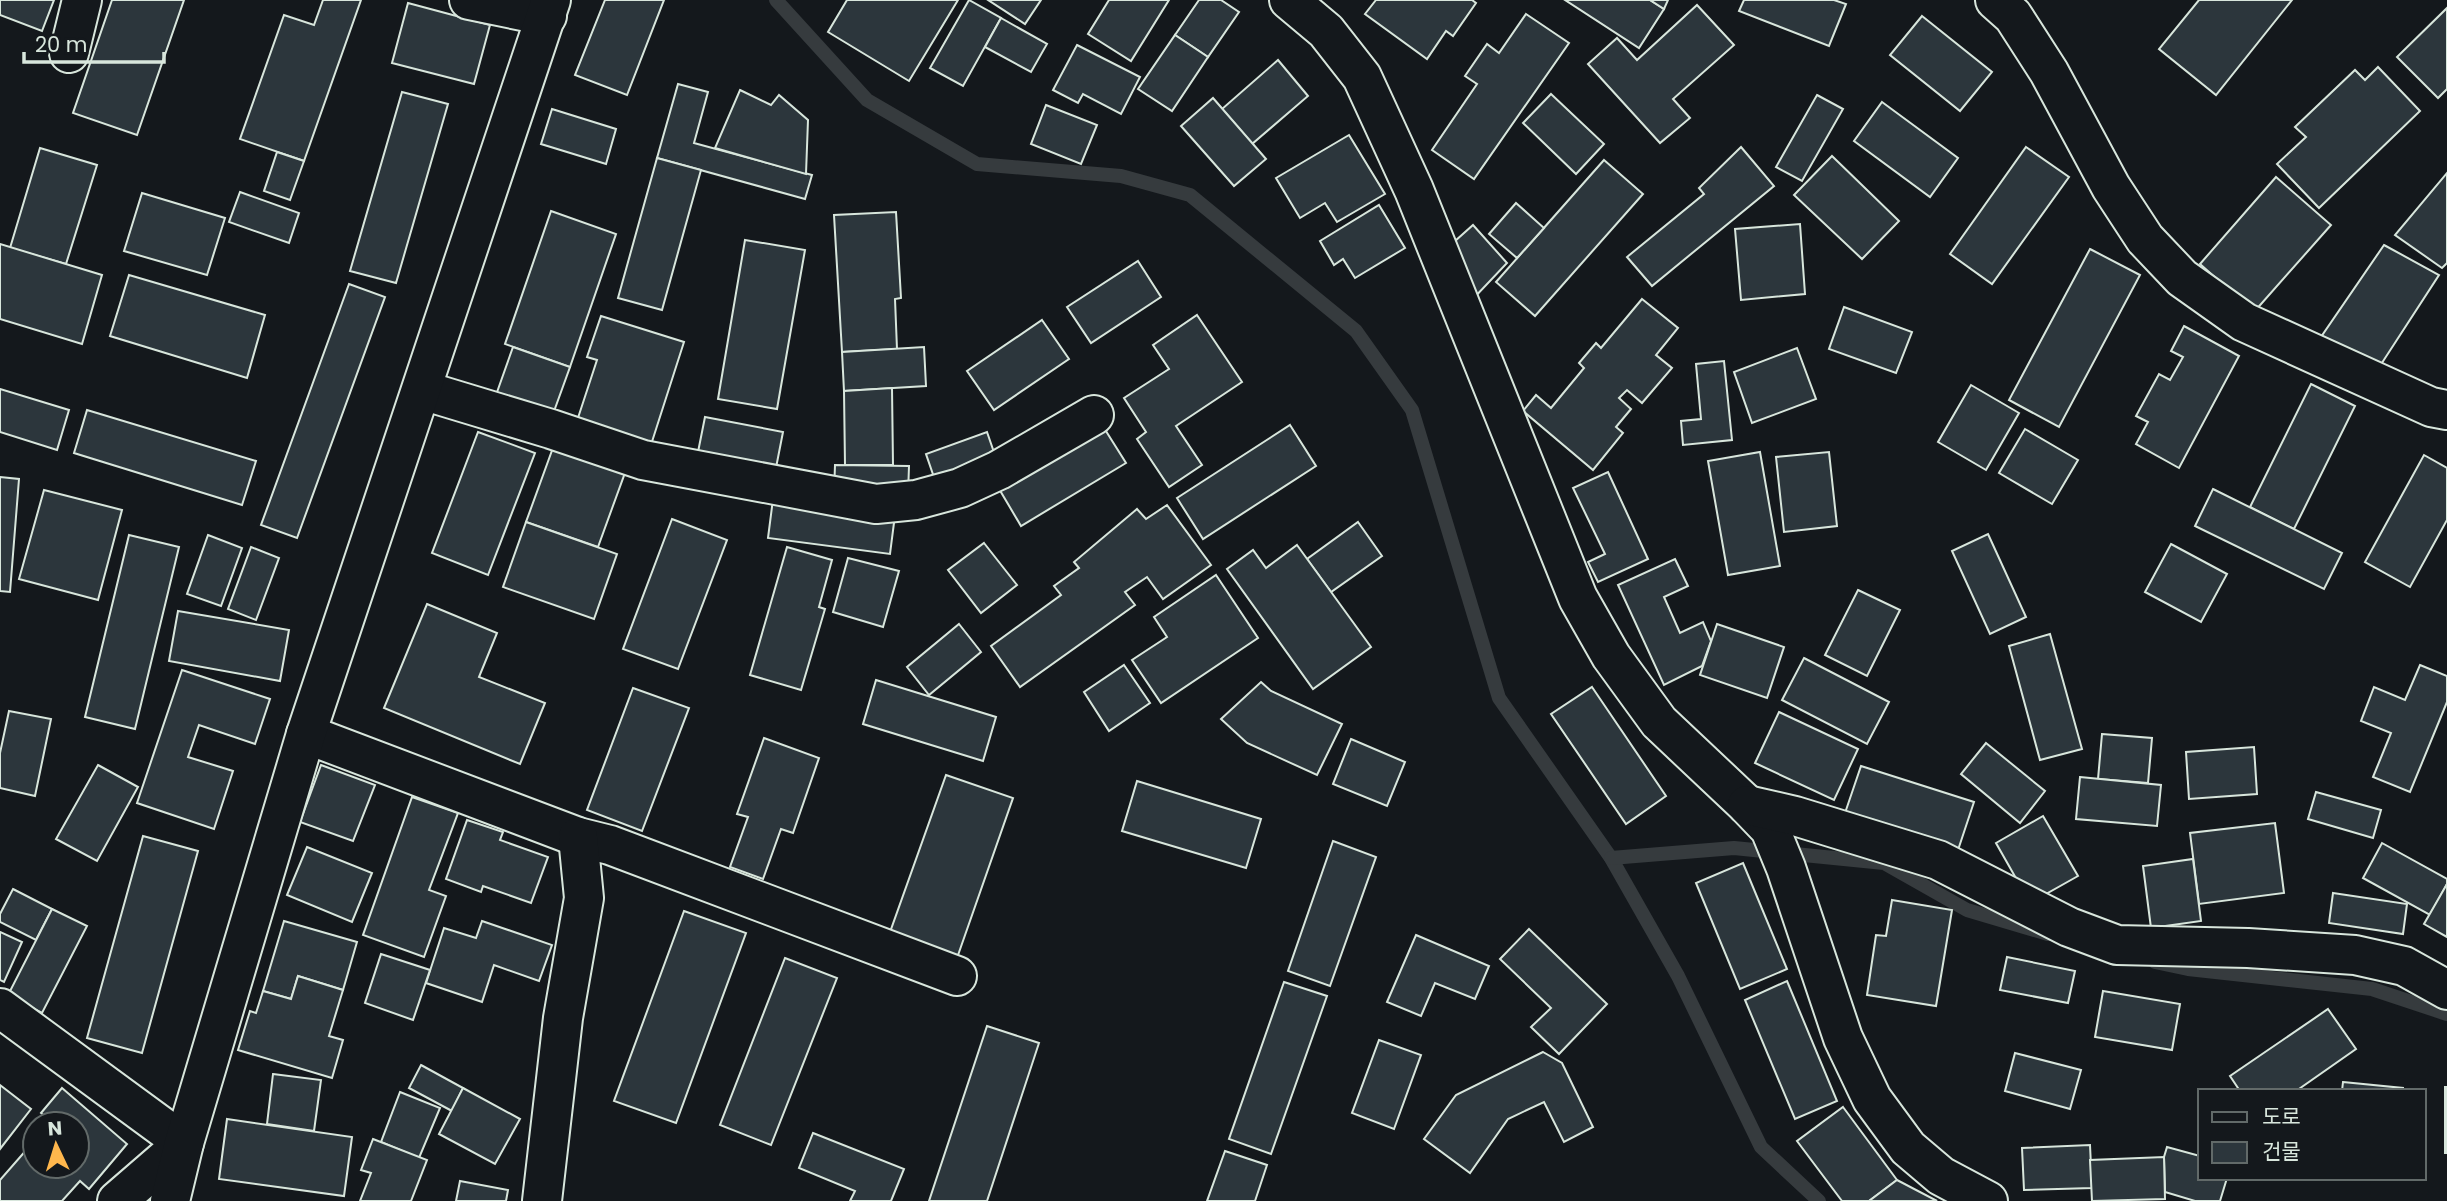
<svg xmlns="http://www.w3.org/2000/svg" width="2447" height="1201" viewBox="0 0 2447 1201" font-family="Poppins,'Noto Sans KR',sans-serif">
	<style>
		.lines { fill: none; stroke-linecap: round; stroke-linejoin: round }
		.stream { stroke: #363b3e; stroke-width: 14 }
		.building { fill: #2c363c; stroke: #d8e6dc; stroke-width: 2 }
		.minor-casing { stroke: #d8e6dc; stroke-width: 42 }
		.minor { stroke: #14181c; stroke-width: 38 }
	</style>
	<rect width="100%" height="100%" fill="#14181c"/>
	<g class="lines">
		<g class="stream">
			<polyline points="776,0 867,100 977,164 1121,176 1190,195 1356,331 1412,410 1499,698 1611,858 1678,976 1761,1147 1819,1201"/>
			<polyline points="1611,858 1734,848 1884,863 1967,910 2048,934"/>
			<polyline points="2155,962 2188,969 2372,989 2447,1014"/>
		</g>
	</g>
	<g class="building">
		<polygon points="0,0 54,0 42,31 0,15"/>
		<polygon points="112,0 184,0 137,135 73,113"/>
		<polygon points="323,0 361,0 304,161 240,139 284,15 314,25"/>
		<polygon points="605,0 664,0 627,95 575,75"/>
		<polygon points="847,0 958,0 909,81 828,32"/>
		<polygon points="969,0 1001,18 963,86 930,68"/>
		<polygon points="988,0 1041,0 1025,24"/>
		<polygon points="1109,0 1169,0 1131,61 1088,34"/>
		<polygon points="1199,0 1221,0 1239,12 1208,57 1175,35"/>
		<polygon points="1376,0 1472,0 1476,3 1453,36 1446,31 1427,59 1365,14"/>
		<polygon points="1565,0 1650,0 1664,9 1639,48"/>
		<polygon points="1650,0 1668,0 1664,9"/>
		<polygon points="1744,0 1834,0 1846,4 1829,46 1739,11"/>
		<polygon points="2199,0 2292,0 2216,95 2159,49"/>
		<polygon points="408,3 490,25 474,84 392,63"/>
		<polygon points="1697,5 1734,45 1673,99 1690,118 1660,143 1588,64 1617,38 1637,60"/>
		<polygon points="2447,8 2447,89 2438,98 2397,57"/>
		<polygon points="1526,14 1569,43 1474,179 1432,150 1477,84 1465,76 1487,44 1499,53"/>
		<polygon points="1922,16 1992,72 1960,111 1890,55"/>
		<polygon points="1001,18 1047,44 1031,72 985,47"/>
		<polygon points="1175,35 1208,57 1172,111 1138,89"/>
		<polygon points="1077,45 1140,77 1121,114 1083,94 1078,103 1053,90"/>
		<polygon points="1278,60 1308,96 1252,144 1222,109"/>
		<polygon points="2378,67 2420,111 2319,208 2277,164 2306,137 2295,127 2355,70 2365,80"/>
		<polygon points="678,84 708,92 694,143 812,175 805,199 657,158"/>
		<polygon points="740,90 771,105 779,95 808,120 806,174 715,148"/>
		<polygon points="402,92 448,104 396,283 350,271"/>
		<polygon points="1551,94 1604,144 1576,174 1523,123"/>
		<polygon points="1817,95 1843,109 1802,181 1776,167"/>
		<polygon points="1213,98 1266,159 1234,186 1181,126"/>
		<polygon points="1882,102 1958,158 1930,197 1854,141"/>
		<polygon points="1046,105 1097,125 1081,164 1031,144"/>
		<polygon points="552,109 616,129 606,164 541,144"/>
		<polygon points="1349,135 1385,194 1337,222 1325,203 1300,218 1276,178"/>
		<polygon points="1741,147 1774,186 1652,286 1627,257 1704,194 1699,188"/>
		<polygon points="2026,147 2069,177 1992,284 1950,254"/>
		<polygon points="40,148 97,165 66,264 10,248"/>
		<polygon points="277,152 304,161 290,200 264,191"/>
		<polygon points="1832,156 1899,221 1862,259 1794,195"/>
		<polygon points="657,158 701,170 662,310 618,298"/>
		<polygon points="1604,160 1643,194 1535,316 1496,282"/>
		<polygon points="2447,173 2447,263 2442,268 2395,235"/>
		<polygon points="2276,177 2331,225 2254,312 2200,264"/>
		<polygon points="240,192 299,213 289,243 229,222"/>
		<polygon points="142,193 225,218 207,275 124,251"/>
		<polygon points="1516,203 1544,228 1517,258 1489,234"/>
		<polygon points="1379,205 1405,248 1355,278 1343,259 1334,265 1320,241"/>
		<polygon points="551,211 616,234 570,367 505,344"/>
		<polygon points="896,212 901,298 895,299 897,349 842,352 834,215"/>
		<polygon points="1800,224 1805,294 1741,300 1735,229"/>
		<polygon points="1473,225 1507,263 1471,301 1445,250"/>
		<polygon points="745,240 805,250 777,409 718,399"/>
		<polygon points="0,244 102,275 82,344 0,319"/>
		<polygon points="2384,245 2439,275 2378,369 2321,337"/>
		<polygon points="2090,249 2140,275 2059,427 2009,400"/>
		<polygon points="1138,261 1161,297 1091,343 1067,307"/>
		<polygon points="129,275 265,315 247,378 110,336"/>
		<polygon points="349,284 385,297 297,538 261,525"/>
		<polygon points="1642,299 1678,328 1656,355 1672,368 1642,403 1627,390 1619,398 1631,409 1616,427 1623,433 1593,470 1523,411 1536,395 1551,408 1584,368 1579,363 1596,343 1601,348"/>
		<polygon points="1844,307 1912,332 1896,373 1829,349"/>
		<polygon points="1197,315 1242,382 1176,426 1202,465 1169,487 1137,439 1146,432 1124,398 1169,369 1153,345"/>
		<polygon points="601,316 684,342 649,451 575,427 597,360 587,357"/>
		<polygon points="1042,320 1069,359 994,410 967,371"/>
		<polygon points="2184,326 2239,356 2179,468 2136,444 2148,422 2136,416 2159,374 2170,380 2183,357 2171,351"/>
		<polygon points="513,347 570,367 553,414 496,395"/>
		<polygon points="924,347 926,386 844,391 842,352"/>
		<polygon points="1797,348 1816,399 1752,423 1734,372"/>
		<polygon points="1724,361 1732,440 1683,445 1681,421 1701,419 1696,364"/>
		<polygon points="2311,384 2355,406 2294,529 2250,507"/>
		<polygon points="1971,385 2019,413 1986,470 1938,442"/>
		<polygon points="892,388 893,465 845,465 844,391"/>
		<polygon points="0,389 69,410 57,450 0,432"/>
		<polygon points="87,410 256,461 242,505 74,453"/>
		<polygon points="705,417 783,432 774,478 696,462"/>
		<polygon points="1099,420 1126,463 1021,526 995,482"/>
		<polygon points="1290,425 1316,466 1203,539 1177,498"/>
		<polygon points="2025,429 2078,460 2052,504 1999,473"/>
		<polygon points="478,432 535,453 488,575 432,553"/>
		<polygon points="987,432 998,464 937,486 926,454"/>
		<polygon points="554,445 626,470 598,547 526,522"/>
		<polygon points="1760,452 1780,566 1728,575 1708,461"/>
		<polygon points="1829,452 1837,526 1784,532 1776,457"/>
		<polygon points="2424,455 2447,468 2447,520 2410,587 2365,562"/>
		<polygon points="835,465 909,466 908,495 834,494"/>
		<polygon points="1608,472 1648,559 1598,582 1588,562 1605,554 1573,488"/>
		<polygon points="0,477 19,479 10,592 0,591"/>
		<polygon points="2213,489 2342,553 2324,589 2195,526"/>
		<polygon points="44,490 122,510 98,600 19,579"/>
		<polygon points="773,499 895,515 890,554 768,538"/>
		<polygon points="1167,505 1211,565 1163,599 1147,577 1125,592 1135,605 1020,687 991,646 1061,595 1054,586 1079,568 1074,562 1137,509 1146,519"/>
		<polygon points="672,519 727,540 678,669 623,649"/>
		<polygon points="526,522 617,554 594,619 503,587"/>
		<polygon points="1358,522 1382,556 1331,592 1307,559"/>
		<polygon points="1988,534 2026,617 1990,634 1952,551"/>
		<polygon points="129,535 179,547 135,729 85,717"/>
		<polygon points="208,535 242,548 221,606 187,594"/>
		<polygon points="984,543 1017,585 981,613 948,570"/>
		<polygon points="2171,544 2227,574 2201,622 2145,592"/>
		<polygon points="1297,545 1371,647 1313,689 1227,569 1253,550 1266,568"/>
		<polygon points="251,547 279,558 256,620 228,609"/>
		<polygon points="787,547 832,560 819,607 825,609 801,690 750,675"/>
		<polygon points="848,558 899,571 883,627 833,612"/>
		<polygon points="1675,559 1688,586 1664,597 1680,633 1703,622 1711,641 1702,666 1664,685 1618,585"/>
		<polygon points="1216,575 1258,638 1161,703 1132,660 1167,637 1154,617"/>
		<polygon points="1858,590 1900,610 1867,676 1825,655"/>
		<polygon points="427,604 497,633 479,677 545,703 520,764 384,708"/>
		<polygon points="178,611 289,630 280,681 169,661"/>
		<polygon points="959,624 981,652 929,695 907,667"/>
		<polygon points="1717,624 1784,647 1767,698 1700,675"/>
		<polygon points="2050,634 2082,749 2040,760 2009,646"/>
		<polygon points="1804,658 1889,702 1867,744 1782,700"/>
		<polygon points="1124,665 1150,703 1109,731 1084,692"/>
		<polygon points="2420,665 2447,676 2447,702 2410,792 2373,777 2391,733 2361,721 2374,687 2405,700"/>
		<polygon points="182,670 270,699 255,744 199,725 188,757 233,771 214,829 137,803"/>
		<polygon points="876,680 996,717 983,761 863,724"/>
		<polygon points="1261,682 1271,691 1342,724 1317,775 1247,743 1221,719"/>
		<polygon points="1592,687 1666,796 1626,824 1551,714"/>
		<polygon points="633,688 689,708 642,831 587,810"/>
		<polygon points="9,711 51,719 35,796 0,788 0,753"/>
		<polygon points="1779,712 1858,749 1834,800 1755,763"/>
		<polygon points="2102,734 2152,738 2148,783 2098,779"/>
		<polygon points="764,738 819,758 793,833 781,829 763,879 730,867 748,817 737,814"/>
		<polygon points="1351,739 1405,762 1387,806 1333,784"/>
		<polygon points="1986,743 2045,791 2020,823 1961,774"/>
		<polygon points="2254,747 2257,794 2189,799 2186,752"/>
		<polygon points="98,765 138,787 97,861 56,839"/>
		<polygon points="321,765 375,785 353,841 300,822"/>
		<polygon points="1861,766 1974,802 1958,850 1845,813"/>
		<polygon points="946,775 1013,798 957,958 889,935"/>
		<polygon points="2080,777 2161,785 2157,826 2076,819"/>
		<polygon points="1137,781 1261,819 1246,868 1122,831"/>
		<polygon points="2316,792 2381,810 2373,838 2308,819"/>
		<polygon points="412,797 458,813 429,890 446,896 424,957 363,935"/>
		<polygon points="2043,816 2078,876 2030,903 1996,843"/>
		<polygon points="467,820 503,832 500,840 548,857 531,903 483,886 481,892 446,879"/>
		<polygon points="2275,823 2284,893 2199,904 2190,833"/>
		<polygon points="143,836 198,851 142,1053 87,1038"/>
		<polygon points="1333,841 1376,857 1330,986 1288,971"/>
		<polygon points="2382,843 2447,879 2447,884 2430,915 2363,878"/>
		<polygon points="307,847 372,873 352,922 287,895"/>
		<polygon points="2193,859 2201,921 2151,928 2143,866"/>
		<polygon points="1743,863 1787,969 1740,989 1696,883"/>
		<polygon points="2447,884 2447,937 2424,924"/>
		<polygon points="13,889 52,909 36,940 0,922 0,914"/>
		<polygon points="2333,893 2407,904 2403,934 2329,923"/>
		<polygon points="1892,900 1952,910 1936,1006 1867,995 1876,935 1886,936"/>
		<polygon points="52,909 87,926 42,1013 8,995"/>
		<polygon points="684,911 746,933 676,1123 614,1101"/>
		<polygon points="284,921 357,942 343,990 298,976 291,999 263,991"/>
		<polygon points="482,921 552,945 539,981 494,965 482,1002 426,983 444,928 476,938"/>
		<polygon points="1529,929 1607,1004 1559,1054 1531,1027 1551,1008 1500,959"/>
		<polygon points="0,932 22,942 4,982 0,980"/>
		<polygon points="1416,935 1489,966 1475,999 1435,983 1421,1016 1387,1002"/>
		<polygon points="381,954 430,970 413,1020 365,1003"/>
		<polygon points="2007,957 2075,971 2068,1003 2000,990"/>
		<polygon points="785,958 837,978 771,1145 720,1125"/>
		<polygon points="298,976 343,990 329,1036 343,1040 332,1078 238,1050 250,1011 256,1013 263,991 291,999"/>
		<polygon points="1787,981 1837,1101 1795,1119 1745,1000"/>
		<polygon points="1284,982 1327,996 1271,1154 1229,1139"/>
		<polygon points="2103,991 2180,1004 2172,1050 2095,1037"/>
		<polygon points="2328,1009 2356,1049 2296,1091 2240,1091 2230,1076"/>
		<polygon points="987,1026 1039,1043 987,1201 929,1201"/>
		<polygon points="1379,1040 1421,1055 1394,1129 1352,1113"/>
		<polygon points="1543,1052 1562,1063 1593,1127 1564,1142 1544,1102 1508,1119 1470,1173 1424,1139 1456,1095"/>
		<polygon points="2015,1053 2081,1070 2070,1109 2005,1091"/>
		<polygon points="421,1065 463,1088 452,1111 409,1088"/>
		<polygon points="273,1074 321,1080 314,1131 267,1124"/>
		<polygon points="2343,1082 2403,1088 2403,1091 2342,1091"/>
		<polygon points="0,1085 31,1109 0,1149"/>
		<rect x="2445" y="1087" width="2" height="66"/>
		<polygon points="62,1088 127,1144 89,1189 80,1181 62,1201 0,1201 0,1180 35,1140 35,1166 77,1166 77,1124 49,1124 51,1122 41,1113"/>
		<polygon points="463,1088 520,1119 495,1164 439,1134"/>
		<polygon points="400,1092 440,1108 419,1158 381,1142"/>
		<polygon points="1843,1107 1897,1180 1869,1201 1842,1201 1797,1141"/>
		<polygon points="227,1119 352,1137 344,1196 219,1179"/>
		<polygon points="813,1133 904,1169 891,1201 850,1201 855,1191 799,1168"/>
		<polygon points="373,1139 427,1160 411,1201 360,1201 371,1173 361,1170"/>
		<polygon points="2090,1145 2092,1188 2024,1190 2022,1148"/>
		<polygon points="2167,1147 2200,1156 2200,1178 2227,1178 2220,1201 2195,1201 2165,1192 2164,1157"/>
		<polygon points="1225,1151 1267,1165 1255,1201 1207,1201"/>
		<polygon points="2164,1157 2165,1199 2092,1201 2090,1160"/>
		<polygon points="1897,1180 1937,1201 1869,1201"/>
		<polygon points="460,1181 508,1190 506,1201 456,1201"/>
	</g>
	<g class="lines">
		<g class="minor-casing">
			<g id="minor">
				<polyline points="469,0 547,16"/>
				<polyline points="1289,0 1326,31 1362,77 1414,190 1578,598 1611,656 1659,722 1747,805 1770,829 1786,868 1843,1038 1872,1099 1908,1148 1941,1176 1988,1201"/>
				<polyline points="1995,0 2013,16 2049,72 2111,187 2145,239 2182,278 2244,322 2431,407 2447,410"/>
				<polyline points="69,53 82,0"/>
				<polyline points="422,390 551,429 643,460 876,504 916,500 960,488 999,470 1094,415"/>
				<polyline points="306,734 578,837 610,845 957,976"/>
				<polyline points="1747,805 1795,816 1938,860 2069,927 2117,945 2248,948 2355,955 2404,966 2447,990"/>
				<polyline points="0,1008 184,1143 117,1201"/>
				<polyline points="170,1201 184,1143 306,734 551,0"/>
				<polyline points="542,1201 563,1018 584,898 578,837"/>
			</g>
		</g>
		<use href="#minor" class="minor"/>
	</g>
	<rect x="2198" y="1089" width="228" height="91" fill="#14181c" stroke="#626a69" stroke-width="2"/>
	<rect x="2212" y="1112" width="35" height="10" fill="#14181c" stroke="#626a69" stroke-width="2"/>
	<text x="2262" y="1124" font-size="21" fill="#d8e6dc">도로</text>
	<rect x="2212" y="1142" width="35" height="21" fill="#2c363c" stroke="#626a69" stroke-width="2"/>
	<text x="2262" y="1159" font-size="21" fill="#d8e6dc">건물</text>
	<g transform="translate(56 1145) rotate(356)"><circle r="33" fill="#14181c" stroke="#626a69" stroke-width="2"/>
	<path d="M0-5L12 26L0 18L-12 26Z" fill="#ffb74d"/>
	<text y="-10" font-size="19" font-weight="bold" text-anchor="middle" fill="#d8e6dc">N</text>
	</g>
	<path d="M24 52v10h140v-10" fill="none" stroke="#d8e6dc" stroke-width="3.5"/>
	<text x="35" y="52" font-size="21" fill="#d8e6dc" stroke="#14181c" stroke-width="5" paint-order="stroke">20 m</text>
</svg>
